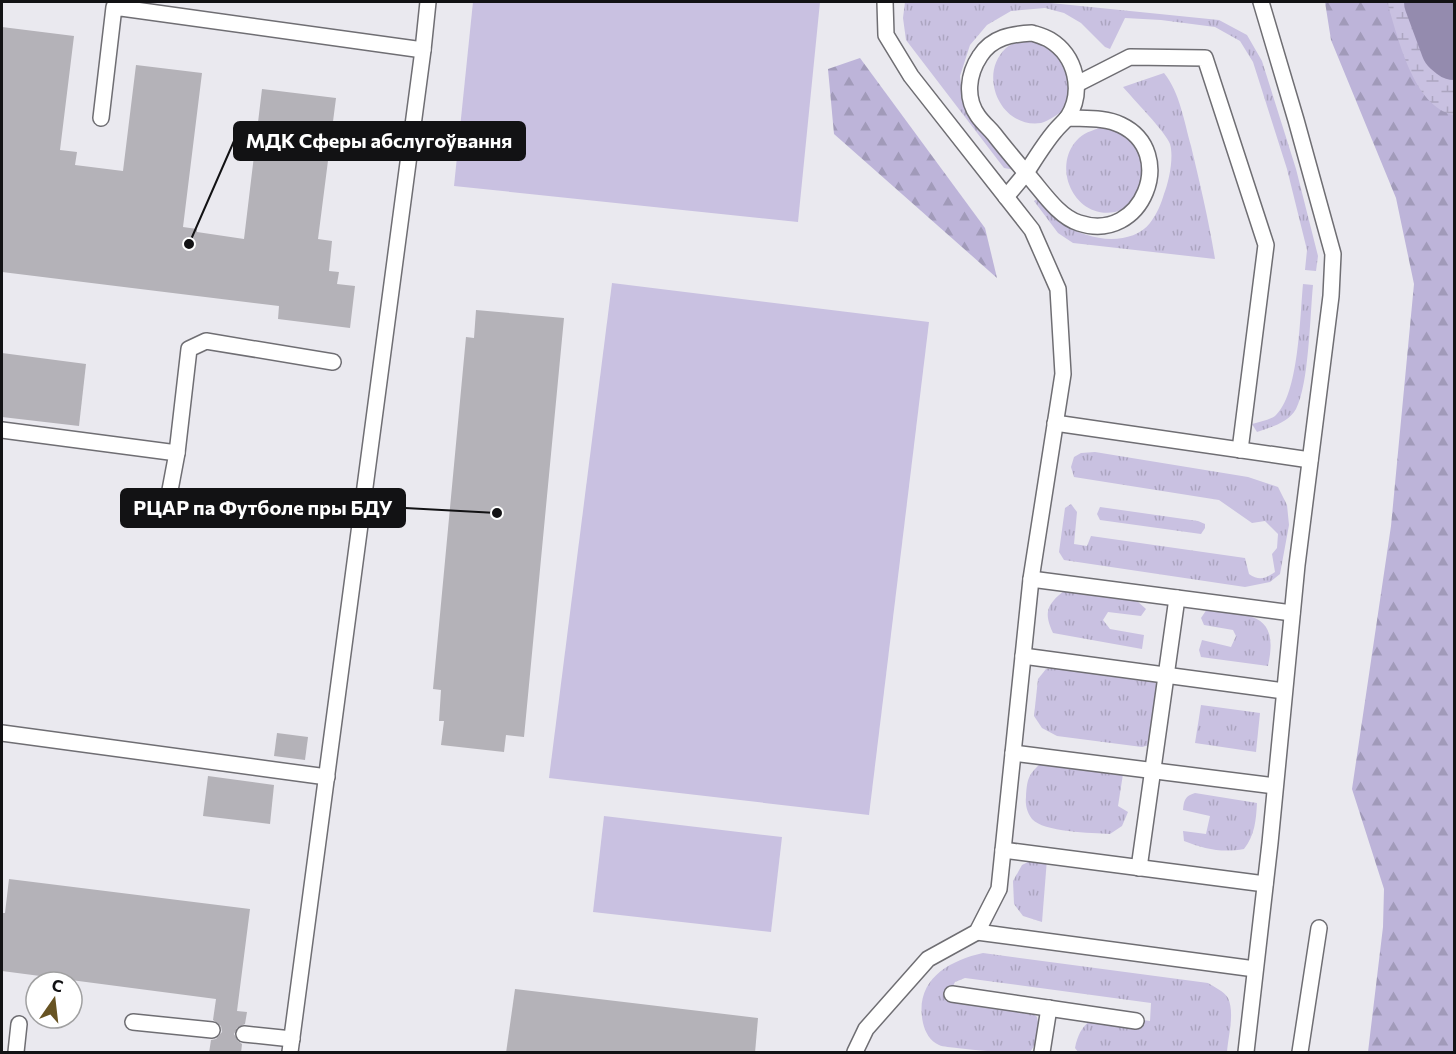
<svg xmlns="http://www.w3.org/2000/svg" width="1456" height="1054" viewBox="0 0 1456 1054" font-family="Commissioner,sans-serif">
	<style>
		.grass { fill: url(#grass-tufts) }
		.forest { fill: url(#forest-firs) }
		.wetland { fill: url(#wetland-marsh) }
		.pitch { fill: #c9c1e1 }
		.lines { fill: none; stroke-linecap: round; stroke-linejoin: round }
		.river { stroke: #948bae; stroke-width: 54 }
		.building { fill: #b4b2b8 }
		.lane-casing { stroke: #6f6e73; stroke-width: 18 }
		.lane { stroke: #fff; stroke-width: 15 }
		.leader { fill: none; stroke: #121214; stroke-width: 2 }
		.callout-dot { fill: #121214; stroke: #fff; stroke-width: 2 }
		.callout { fill: #121214; stroke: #121214; stroke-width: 2 }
		.callout-label { font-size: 20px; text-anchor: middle; font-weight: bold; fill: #fff }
	</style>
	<defs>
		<pattern id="grass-tufts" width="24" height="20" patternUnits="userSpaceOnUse" patternTransform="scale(1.5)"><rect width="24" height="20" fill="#c9c1e1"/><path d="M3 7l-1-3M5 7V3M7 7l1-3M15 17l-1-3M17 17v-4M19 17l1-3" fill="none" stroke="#aca5c0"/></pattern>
		<pattern id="forest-firs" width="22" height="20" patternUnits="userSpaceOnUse" patternTransform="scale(1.5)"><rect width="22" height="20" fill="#bdb4d9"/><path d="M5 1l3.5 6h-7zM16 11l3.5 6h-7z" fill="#a19ab9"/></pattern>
		<pattern id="wetland-marsh" width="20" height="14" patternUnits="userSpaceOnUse" patternTransform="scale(1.5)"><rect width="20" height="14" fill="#c9c1e1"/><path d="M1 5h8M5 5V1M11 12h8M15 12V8" fill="none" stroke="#aca5c0"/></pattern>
	</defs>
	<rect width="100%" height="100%" fill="#eae9ef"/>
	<g class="grass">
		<polygon points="905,2 1041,2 1219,20 1247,35 1262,61 1296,169 1318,256 1316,271 1305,270 1307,250 1287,169 1253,62 1240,41 1215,27 1161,20 1125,18 1110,49 1105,47 1081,23 1064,13 1045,8 1011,11 987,25 970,45 960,76 962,95 1015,170 1004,168 906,40 903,18"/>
		<path d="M1032,37L1074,64L1066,109C1059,113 1049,121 1041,123C1001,129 977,75 1006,48C1012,43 1024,40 1032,37Z"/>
		<path d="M1164,73C1180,93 1184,121 1191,146C1200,184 1209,221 1215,259L1073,243L1058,233L1034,201L1042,196C1049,205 1056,217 1065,224C1087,241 1131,247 1150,223C1157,214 1161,204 1164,194C1169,182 1174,157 1170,144C1165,131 1133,99 1123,87Z"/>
		<path d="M1105,126L1134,135L1148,153L1140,198C1132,202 1123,210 1115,212C1074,220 1050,165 1079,138C1085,132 1097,129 1105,126Z"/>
		<path d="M1303,284L1313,285C1310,315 1309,384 1296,409C1288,423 1271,427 1257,432L1252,424C1259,422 1269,420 1275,416C1299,396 1300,315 1303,284Z"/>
		<path d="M1095,452L1248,477L1278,487L1287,505L1289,525L1280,574L1270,582L1245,587L1064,560L1059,552L1065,508L1071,504L1077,512L1074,544L1087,546L1091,536L1245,558L1249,574C1259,581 1265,579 1275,572L1272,554L1277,548L1278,534L1265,521L1252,523L1219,500L1074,477L1071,467L1074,457L1081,453Z"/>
		<polygon points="1100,507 1198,521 1205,524 1205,528 1201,534 1100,520 1097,514"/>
		<path d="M1064,591L1137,601L1146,609L1141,616L1108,612L1103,620L1110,629L1144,635L1142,649L1053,633C1044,613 1046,605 1064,591Z"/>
		<path d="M1207,609C1249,616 1280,611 1268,666L1201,657L1199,650L1202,640L1231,647L1236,636L1233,630L1204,625L1201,618Z"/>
		<polygon points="1062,666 1142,677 1159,683 1153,744 1142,747 1057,736 1042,728 1034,716 1038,679 1046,669"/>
		<polygon points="1201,705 1260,713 1256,752 1195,743"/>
		<path d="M1040,764L1123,774L1118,806L1128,812L1122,826L1110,834C1092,833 1043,832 1032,819C1027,813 1025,804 1026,797C1027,780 1028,775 1040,764Z"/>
		<path d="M1195,793L1257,803C1256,820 1255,835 1244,849C1222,853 1204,849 1184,841L1183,831L1206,834L1210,816L1183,810C1184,800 1185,796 1195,793Z"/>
		<polygon points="1034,859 1047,859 1042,922 1023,916 1014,904 1013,881 1022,865"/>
		<path d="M983,953L1208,983C1214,987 1224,991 1228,998C1235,1013 1228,1037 1227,1052H1078L1075,1048C1084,1004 1117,1017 1150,1021L1151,1003L965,978L955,982L952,988L1027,1008L1037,1017L1041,1036L1030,1052H1026C1002,1052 980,1051 957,1048C952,1047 943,1047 939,1045C930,1041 925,1032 923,1023C914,981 947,961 983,953Z"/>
	</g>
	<g class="forest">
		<polygon points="1325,2 1454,2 1454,1052 1368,1052 1383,927 1384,889 1352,789 1391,526 1414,284 1396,198 1331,40"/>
		<polygon points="860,58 985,228 997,278 834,134 828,69"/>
	</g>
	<path class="wetland" d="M1387,2H1454V115C1413,107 1398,37 1387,2Z"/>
	<g class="pitch">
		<polygon points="473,2 820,2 798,222 454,186"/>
		<polygon points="612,283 929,322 869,815 549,778"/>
		<polygon points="604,816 782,837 771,932 593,912"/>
	</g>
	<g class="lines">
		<polyline class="river" points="1431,2 1448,48 1454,53"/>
	</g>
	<g class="building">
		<polygon points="2,27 74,36 60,150 77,152 75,165 123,171 136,65 202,73 183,227 197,229 197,232 244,239 262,89 336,98 318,239 332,241 329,271 339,272 337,284 355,286 350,328 278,319 279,306 2,272"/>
		<polygon points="476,310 564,318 524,737 506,735 504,752 441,745 444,721 439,721 441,690 433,689 466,337 474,338"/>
		<polygon points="2,353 86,364 79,426 2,417"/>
		<polygon points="277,733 308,737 305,760 274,756"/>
		<polygon points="208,776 274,785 270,824 203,816"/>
		<polygon points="9,879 250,909 237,1011 247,1012 245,1024 237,1028 234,1034 238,1041 242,1044 241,1053 209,1053 211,1040 216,1039 222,1032 221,1026 213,1020 216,999 2,971 2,913 5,913"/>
		<polygon points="515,989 758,1018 755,1053 506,1053"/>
	</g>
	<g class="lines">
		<g class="lane-casing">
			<g id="lane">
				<path d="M1032,33C1038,35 1045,37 1050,40C1076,56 1084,91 1068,117C1064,122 1059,126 1055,131C1044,144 1035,159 1026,173C1015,160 1004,147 994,134C989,128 983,123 978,116C965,98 968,74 980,56C992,37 1012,34 1032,33Z"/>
				<polyline points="1077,84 1130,57 1205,58 1266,245 1240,450"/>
				<polyline points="101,118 114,7 423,50 428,2"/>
				<path d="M1006,197L1026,173C1041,189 1057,216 1079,223C1143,244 1178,152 1121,125C1105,117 1085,119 1067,118"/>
				<polyline points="1055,423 1310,460"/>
				<polyline points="2,430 177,453"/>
				<polyline points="167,506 177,453 189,349 206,341 333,362"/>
				<polyline points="1031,579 1292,613"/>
				<polyline points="1023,656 1284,691"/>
				<polyline points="2,733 327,777"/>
				<polyline points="1013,753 1275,786"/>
				<polyline points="1003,850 1265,884"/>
				<polyline points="1139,868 1177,598"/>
				<polyline points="977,932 1255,969"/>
				<polyline points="952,994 1136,1021"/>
				<polyline points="133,1022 212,1030"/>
				<polyline points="244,1034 292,1039"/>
				<polyline points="16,1052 19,1024"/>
				<polyline points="290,1052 423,50"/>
				<polyline points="855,1052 866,1029 928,959 977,932 999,889 1031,579 1063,374 1058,289 1032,230 911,76 886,35 885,2"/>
				<polyline points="1042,1052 1049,1008"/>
				<polyline points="1246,1052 1270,843 1297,565 1331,296 1333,254 1296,120 1261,2"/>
				<polyline points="1300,1052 1319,928"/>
			</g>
		</g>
		<use href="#lane" class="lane"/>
	</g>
	<path class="leader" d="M189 244L234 141M497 513L405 508"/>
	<g class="callout-dot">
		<circle cx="189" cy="244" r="6"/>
		<circle cx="497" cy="513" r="6"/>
	</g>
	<g class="callout">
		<rect x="234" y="122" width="291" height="38" rx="6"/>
		<rect x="121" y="489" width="284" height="38" rx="6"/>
	</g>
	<g class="callout-label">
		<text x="379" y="148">МДК Сферы абслугоўвання</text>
		<text x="263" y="515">РЦАР па Футболе пры БДУ</text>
	</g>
	<rect width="1456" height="1054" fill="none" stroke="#121214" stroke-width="6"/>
	<g transform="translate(54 1000) rotate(14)"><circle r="28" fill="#ffffff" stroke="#a0a0a1" stroke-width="1.5"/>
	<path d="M0-4.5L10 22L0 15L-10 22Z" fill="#675322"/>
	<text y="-9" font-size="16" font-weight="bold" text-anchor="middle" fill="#121214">С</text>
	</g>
</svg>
